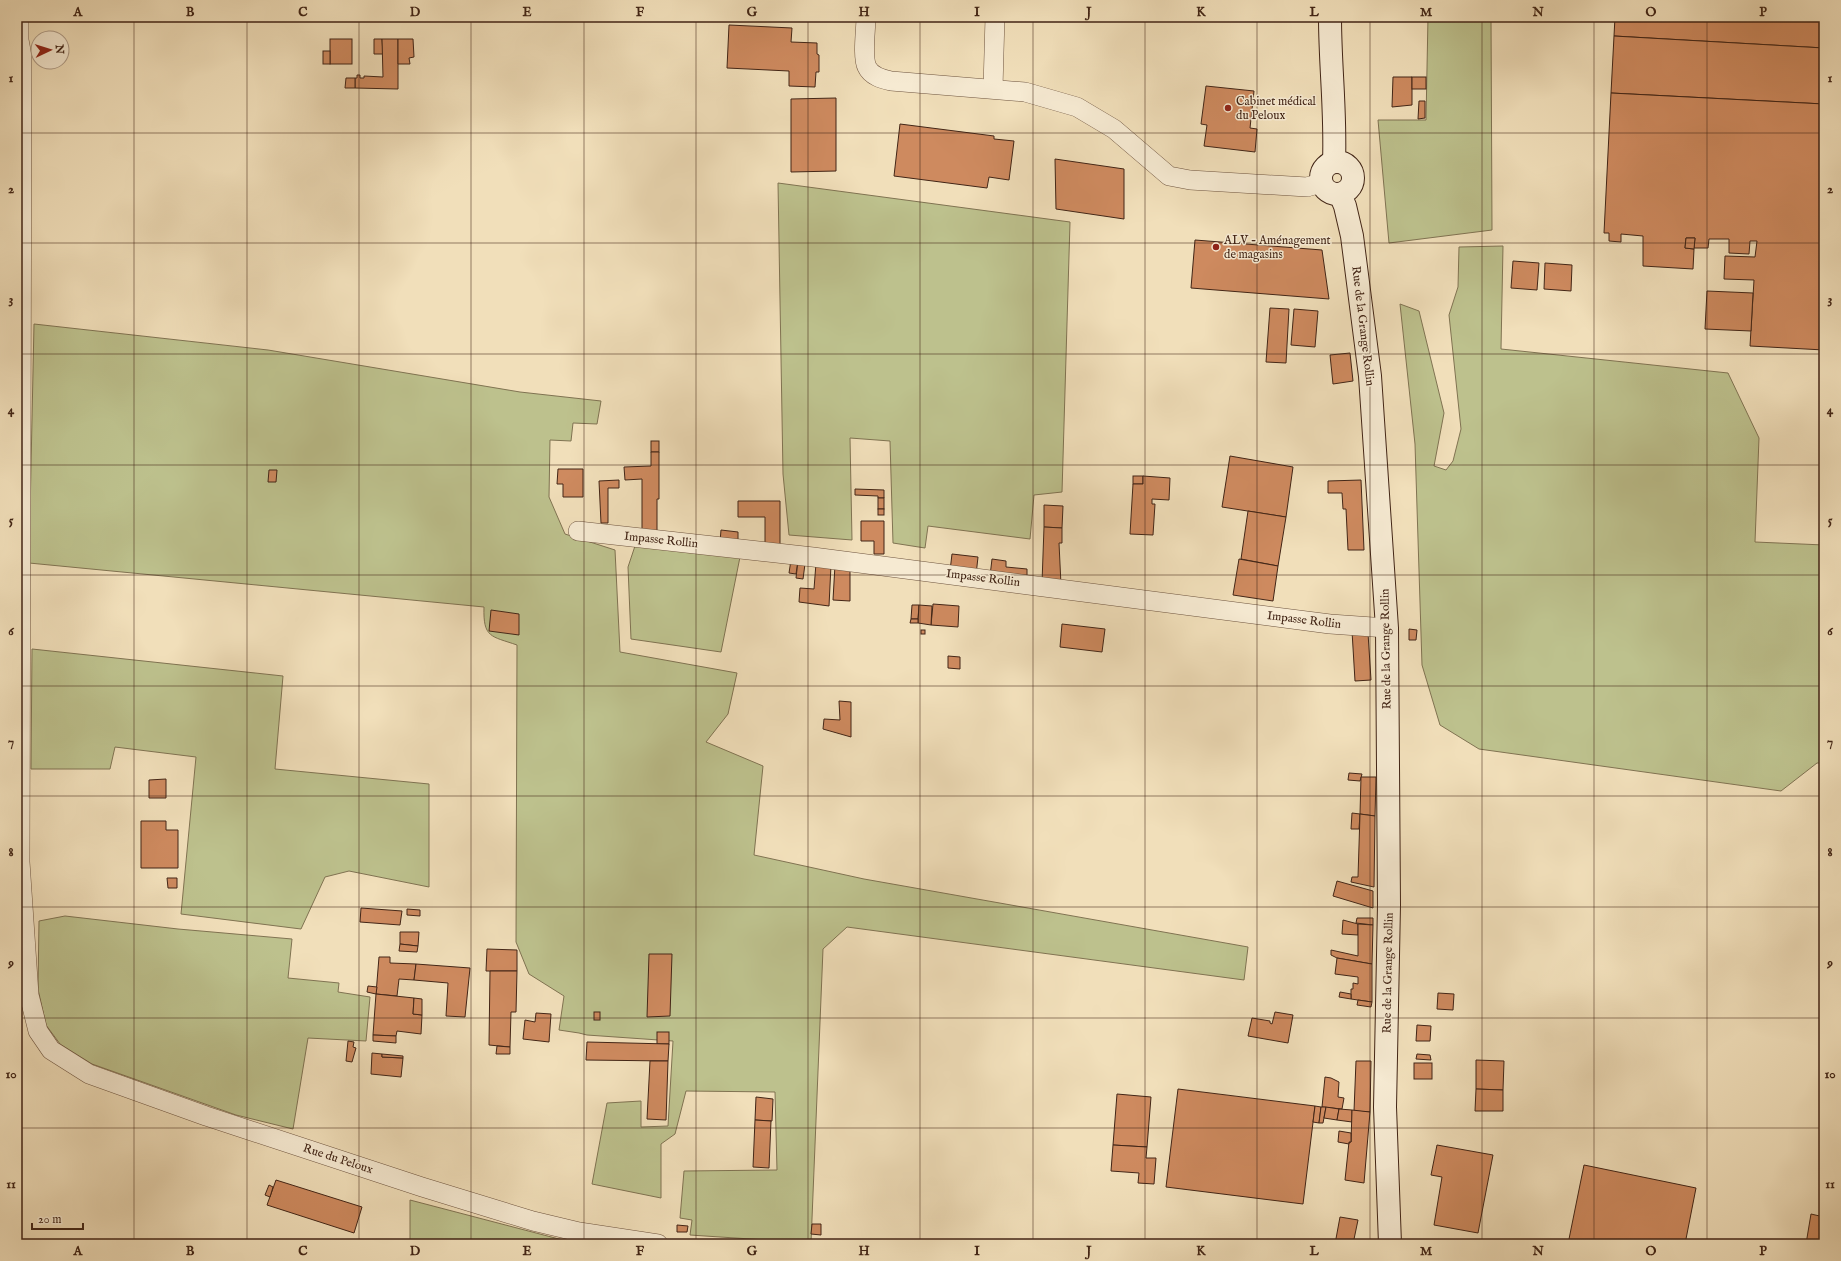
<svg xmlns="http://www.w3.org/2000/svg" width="1841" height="1261" viewBox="0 0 1841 1261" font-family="'IM FELL English',serif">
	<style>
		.green { fill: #bdc18d; stroke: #807352 }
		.building { fill: #ce8a5f; stroke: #422516 }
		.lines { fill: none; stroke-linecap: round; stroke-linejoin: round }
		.street-casing { stroke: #6e543f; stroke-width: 20 }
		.secondary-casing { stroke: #422516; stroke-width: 24 }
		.street { stroke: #f6ead2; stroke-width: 19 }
		.secondary { stroke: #f6ead2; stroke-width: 22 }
		.grid { fill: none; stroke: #422516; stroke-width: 1; stroke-opacity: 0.55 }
		.poi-dot { fill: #8f2418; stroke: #f6ead2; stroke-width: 1.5 }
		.labels { text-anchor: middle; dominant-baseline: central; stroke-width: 3; stroke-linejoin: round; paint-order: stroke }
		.poi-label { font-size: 12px; fill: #422516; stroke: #f6ead2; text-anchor: start }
		.street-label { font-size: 12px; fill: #422516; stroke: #f6ead2 }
		.neatline { fill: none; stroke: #422516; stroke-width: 1.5 }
		.grid-label { font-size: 13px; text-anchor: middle; font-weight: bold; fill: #422516 }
	</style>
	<rect width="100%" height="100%" fill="#f1dfba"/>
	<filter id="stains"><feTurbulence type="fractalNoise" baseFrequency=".005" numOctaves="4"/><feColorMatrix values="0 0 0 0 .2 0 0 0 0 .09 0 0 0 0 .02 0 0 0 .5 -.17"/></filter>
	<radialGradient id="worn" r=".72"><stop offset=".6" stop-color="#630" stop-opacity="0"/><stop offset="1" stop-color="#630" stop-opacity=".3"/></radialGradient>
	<g class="green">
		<polygon points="1428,17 1491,17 1492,230 1389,243 1378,120 1426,120"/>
		<polygon points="778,183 1070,222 1062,492 1034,495 1030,539 928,526 925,548 893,543 890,441 850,438 852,540 789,535 783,474"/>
		<polygon points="1503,246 1501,349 1728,373 1759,438 1755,542 1824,545 1824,763 1817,763 1781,791 1479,749 1440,725 1422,665 1415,444 1400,304 1419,311 1444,413 1434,466 1446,470 1453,461 1461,429 1449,315 1458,287 1459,247"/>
		<path d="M34,324L268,350L520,392L601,401L597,424L573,423L571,441L550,440L549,497L565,534L615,550L620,652L737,673L728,714L706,742L763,766L754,855L864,879L1248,947L1244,980L847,927L823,949L811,1243L690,1235L692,1220L680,1218L684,1171L777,1170L775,1092L686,1091L675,1134L661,1144V1198L592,1184L607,1103L641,1101V1127L668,1126L673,1041L587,1035L579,1033L559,1030L564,996L529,974L516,942L517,645C491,636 483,638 484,607L29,563Z"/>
		<polygon points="636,543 740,557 721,652 631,639 628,567"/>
		<polygon points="32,649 283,676 275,769 429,784 429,887 349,871 325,877 301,929 181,914 196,757 115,747 110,769 31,769"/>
		<polygon points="65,916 178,929 292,939 288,978 339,983 338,992 370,997 366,1041 308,1038 293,1129 236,1115 92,1064 60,1044 46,1025 38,989 39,921"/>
		<polygon points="410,1200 578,1244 410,1244"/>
	</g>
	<g class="building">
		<polygon points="1615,17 1824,17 1824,48 1614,36"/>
		<polygon points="729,25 792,28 791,42 817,43 817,54 819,55 819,72 816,72 815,87 789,86 789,71 727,68"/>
		<polygon points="1614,36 1824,48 1824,104 1611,93"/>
		<rect x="330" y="39" width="22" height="25"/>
		<polygon points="374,39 382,39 383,54 374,54"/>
		<polygon points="382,39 398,39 398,89 355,88 355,78 357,78 357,75 360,75 360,78 364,78 364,76 383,77"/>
		<polygon points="398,39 413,39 414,57 409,58 410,64 398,64"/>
		<rect x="323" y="51" width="7" height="13"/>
		<polygon points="1393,77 1412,77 1412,105 1392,107"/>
		<rect x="1412" y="77" width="14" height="12"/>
		<polygon points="346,78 355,78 355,88 345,88"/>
		<polygon points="1206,86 1254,91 1250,128 1257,129 1255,152 1204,146 1207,125 1201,124"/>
		<polygon points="1611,93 1824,104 1824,350 1750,346 1754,280 1724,279 1725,256 1755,257 1757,241 1750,241 1749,254 1729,253 1729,239 1709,239 1708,248 1694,248 1695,238 1686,238 1685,248 1694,249 1693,269 1643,266 1643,236 1621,234 1621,242 1609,241 1609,233 1604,233"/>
		<polygon points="836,98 836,171 791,172 791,99"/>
		<polygon points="1419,101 1425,101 1425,118 1418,119"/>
		<polygon points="900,124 994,136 994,139 1014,141 1009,180 989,177 987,188 894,176"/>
		<polygon points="1055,159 1124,169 1124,219 1056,209"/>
		<polygon points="1686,238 1695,238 1694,249 1685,248"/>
		<polygon points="1195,240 1322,250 1329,299 1191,288"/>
		<polygon points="1513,261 1539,263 1537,290 1511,288"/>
		<polygon points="1545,263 1572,265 1571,291 1544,289"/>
		<polygon points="1707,291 1753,293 1751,331 1705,329"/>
		<polygon points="1270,308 1289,309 1286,363 1266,362"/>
		<polygon points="1294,309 1318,311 1315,347 1291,345"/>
		<polygon points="1350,353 1353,381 1333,384 1330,355"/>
		<rect x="651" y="441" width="8" height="11"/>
		<polygon points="651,452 659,452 659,499 657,499 657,531 642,532 642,479 625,480 624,467 651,466"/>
		<polygon points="1230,456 1293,467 1286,517 1222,507"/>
		<polygon points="558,469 583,469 583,497 563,497 563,484 557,484"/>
		<polygon points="269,470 277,470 276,482 268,482"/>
		<rect x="1133" y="476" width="10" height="8"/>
		<polygon points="1143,476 1170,478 1169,500 1152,499 1152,504 1155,504 1153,535 1130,534 1133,484 1143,484"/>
		<polygon points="619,480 619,488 608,488 608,523 601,523 599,481"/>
		<polygon points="1361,480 1364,550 1348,550 1346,509 1343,509 1342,493 1328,493 1328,481"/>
		<polygon points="855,489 884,490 884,498 878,498 878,496 855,495"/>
		<rect x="878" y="498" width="6" height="11"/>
		<polygon points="738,501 780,501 780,547 765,545 765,517 738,517"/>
		<polygon points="1044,505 1063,506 1062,528 1044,527"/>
		<rect x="878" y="509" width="6" height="6"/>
		<polygon points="1248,511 1286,517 1278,566 1241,559"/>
		<polygon points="861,521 884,521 884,554 874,554 874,541 861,541"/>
		<polygon points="1044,527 1062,528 1062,543 1059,543 1061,585 1042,583"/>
		<polygon points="721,530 738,532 738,543 720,542"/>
		<polygon points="952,554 978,557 976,575 950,571"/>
		<polygon points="992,559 1006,561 1006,567 1027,569 1027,581 990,576"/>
		<polygon points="1239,559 1278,566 1273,601 1233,595"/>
		<polygon points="791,560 798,561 796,574 789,573"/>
		<polygon points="798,561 805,564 803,579 796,578"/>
		<polygon points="816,563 831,565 829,606 799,602 800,588 814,589"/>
		<polygon points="835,565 850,567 850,601 833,600"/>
		<polygon points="933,604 959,606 958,627 931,625"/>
		<polygon points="912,605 919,605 918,619 911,619"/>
		<polygon points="919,605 932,606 931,625 918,623"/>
		<polygon points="491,610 519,614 519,635 489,631"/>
		<polygon points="911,619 918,619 918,623 910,623"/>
		<polygon points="1062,624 1105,629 1102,652 1060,647"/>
		<polygon points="1409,629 1417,630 1416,640 1409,640"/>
		<rect x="921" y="630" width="4" height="4"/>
		<polygon points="1352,631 1368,633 1371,680 1355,681"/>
		<polygon points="948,656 960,657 960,669 948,668"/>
		<polygon points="839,701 851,702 851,737 823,729 824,719 840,720"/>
		<polygon points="1349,773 1362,774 1360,781 1348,780"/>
		<polygon points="1361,777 1376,777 1375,816 1360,814"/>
		<polygon points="166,779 166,798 149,798 149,780"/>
		<polygon points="1352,813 1360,814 1359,829 1351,829"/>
		<polygon points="1360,814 1375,816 1374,887 1351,882 1352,877 1358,877"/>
		<polygon points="141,821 166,821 166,830 178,830 178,868 141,868"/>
		<polygon points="167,878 177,878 177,888 168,888"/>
		<polygon points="1337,881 1373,891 1373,908 1333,896"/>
		<polygon points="361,908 402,911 400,925 360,922"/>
		<polygon points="407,909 420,910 420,916 407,915"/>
		<polygon points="1357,918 1373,918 1373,925 1356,923"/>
		<polygon points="1343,920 1358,924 1358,935 1342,934"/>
		<polygon points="1358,924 1373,925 1372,964 1337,958 1331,955 1331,950 1358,956"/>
		<polygon points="400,932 419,932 418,946 400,944"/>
		<polygon points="400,944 418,946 417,952 399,951"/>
		<polygon points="487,949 517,950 517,971 486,971"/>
		<polygon points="649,954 672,954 670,1016 647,1017"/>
		<polygon points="379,957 390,957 390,963 416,964 414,980 399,979 397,996 376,994"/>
		<polygon points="1337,958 1372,964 1372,1002 1351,999 1351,989 1353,989 1353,983 1358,984 1358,977 1335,974"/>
		<polygon points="416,964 470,968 465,1017 446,1016 448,983 414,980"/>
		<polygon points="490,971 517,971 516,1012 511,1012 510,1047 489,1045"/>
		<polygon points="368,986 377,987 376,994 367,992"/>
		<polygon points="1340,992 1351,994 1351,999 1339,997"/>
		<polygon points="1438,993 1454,994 1453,1010 1437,1009"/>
		<polygon points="376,994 414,998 413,1014 422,1015 421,1034 397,1031 396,1036 373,1035"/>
		<polygon points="414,998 422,999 422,1015 413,1014"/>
		<polygon points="1358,1000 1372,1002 1371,1007 1357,1005"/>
		<rect x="594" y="1012" width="6" height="8"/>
		<polygon points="1275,1012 1293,1015 1288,1043 1248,1036 1252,1018 1270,1021 1270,1023 1272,1024"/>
		<polygon points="536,1013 551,1014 549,1042 523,1039 525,1020 535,1022"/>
		<polygon points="1417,1025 1431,1026 1430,1041 1416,1041"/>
		<rect x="657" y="1032" width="12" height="12"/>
		<polygon points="373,1035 396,1036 396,1043 373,1041"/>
		<polygon points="348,1041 354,1042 353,1047 356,1048 352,1062 346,1061"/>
		<polygon points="587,1042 669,1044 668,1061 586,1060"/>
		<polygon points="497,1046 510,1047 510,1054 496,1054"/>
		<polygon points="372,1053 382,1054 382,1057 403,1058 401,1077 371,1074"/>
		<polygon points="382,1054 403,1056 403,1058 382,1057"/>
		<polygon points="1417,1054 1430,1055 1431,1060 1416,1059"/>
		<polygon points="1476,1060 1504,1061 1503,1090 1476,1089"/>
		<polygon points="650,1061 668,1061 666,1120 647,1119"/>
		<polygon points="1356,1061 1371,1061 1370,1112 1354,1111"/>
		<rect x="1414" y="1063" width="18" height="16"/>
		<polygon points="1325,1077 1331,1078 1339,1082 1338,1097 1344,1098 1342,1109 1322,1107"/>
		<polygon points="1178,1089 1315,1106 1303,1204 1166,1187"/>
		<polygon points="1476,1089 1503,1090 1503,1111 1475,1111"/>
		<polygon points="1117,1094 1151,1097 1147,1147 1113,1145"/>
		<polygon points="756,1097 773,1099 772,1121 755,1120"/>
		<polygon points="1315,1106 1321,1107 1319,1123 1313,1122"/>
		<polygon points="1321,1107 1326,1107 1323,1123 1319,1123"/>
		<polygon points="1326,1107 1339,1109 1337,1120 1324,1118"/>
		<polygon points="1339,1109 1352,1110 1352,1122 1337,1120"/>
		<polygon points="1352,1110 1370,1112 1364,1183 1345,1180 1349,1142 1351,1142"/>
		<polygon points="755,1120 771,1121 769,1168 753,1167"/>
		<polygon points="1339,1131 1351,1133 1351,1142 1349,1142 1349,1144 1338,1142"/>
		<polygon points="1113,1145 1147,1147 1146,1158 1156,1158 1154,1184 1138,1183 1139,1173 1111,1171"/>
		<polygon points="1437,1145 1493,1155 1478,1233 1434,1225 1442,1177 1431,1175"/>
		<polygon points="1584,1165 1696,1188 1685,1244 1568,1244"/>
		<polygon points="276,1180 362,1207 354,1233 267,1205"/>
		<polygon points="269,1185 273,1187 270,1197 265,1195"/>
		<polygon points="1811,1214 1824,1217 1824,1244 1806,1244"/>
		<polygon points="1340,1217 1358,1220 1353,1244 1335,1244"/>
		<polygon points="812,1224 821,1224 821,1235 811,1234"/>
		<polygon points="677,1225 688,1226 687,1232 677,1232"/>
	</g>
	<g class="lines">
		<g class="street-casing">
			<g id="street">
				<polyline points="19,17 19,40 22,56 20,862 29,995 38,1031 51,1050 89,1074 206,1116 422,1187 533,1221 579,1232 658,1244"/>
				<path d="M866,17C866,29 862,57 867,67C871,76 882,79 891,81L1025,92L1077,107L1114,129L1169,176L1190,180L1307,187L1321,183"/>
				<polyline points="993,88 995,17"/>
				<polyline points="578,531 813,557 1330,624 1387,628"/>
			</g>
		</g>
		<g class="secondary-casing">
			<g id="secondary">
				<path d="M1330,17C1330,66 1336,113 1334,162"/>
				<circle cx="1337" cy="178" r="16"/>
				<polyline points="1340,194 1345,206 1352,236 1370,376 1387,628 1389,905 1385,1107 1390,1244"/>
			</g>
		</g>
		<use href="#street" class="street"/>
		<use href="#secondary" class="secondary"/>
	</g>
	<path class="grid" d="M134,17V1244M247,17V1244M359,17V1244M471,17V1244M584,17V1244M696,17V1244M808,17V1244M920,17V1244M1033,17V1244M1145,17V1244M1257,17V1244M1370,17V1244M1482,17V1244M1594,17V1244M1707,17V1244M17,133H1824M17,243H1824M17,354H1824M17,465H1824M17,575H1824M17,686H1824M17,796H1824M17,907H1824M17,1018H1824M17,1128H1824"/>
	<g class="poi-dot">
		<circle cx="1228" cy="108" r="4"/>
		<circle cx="1216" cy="247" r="4"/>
	</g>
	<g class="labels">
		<g class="poi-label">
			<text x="1236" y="101">Cabinet médical<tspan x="1236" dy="14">du Peloux</tspan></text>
			<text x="1224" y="240">ALV - Aménagement<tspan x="1224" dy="14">de magasins</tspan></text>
		</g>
		<g class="street-label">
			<text transform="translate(1363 326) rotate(83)">Rue de la Grange Rollin</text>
			<text transform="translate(661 540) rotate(6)">Impasse Rollin</text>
			<text transform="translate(983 578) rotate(7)">Impasse Rollin</text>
			<text transform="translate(1304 620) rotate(7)">Impasse Rollin</text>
			<text transform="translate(1386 649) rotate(-91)">Rue de la Grange Rollin</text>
			<text transform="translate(1388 973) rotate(-89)">Rue de la Grange Rollin</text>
			<text transform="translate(338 1159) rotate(18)">Rue du Peloux</text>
		</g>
	</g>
	<rect width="1841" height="1261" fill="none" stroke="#f1dfba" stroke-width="44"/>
	<g transform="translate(50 50) rotate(86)"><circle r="19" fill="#f6ead2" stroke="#ae9b87"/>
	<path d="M0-3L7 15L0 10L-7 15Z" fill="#8f2418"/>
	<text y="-6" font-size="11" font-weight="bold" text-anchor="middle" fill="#422516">N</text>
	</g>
	<path d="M32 1223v6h51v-6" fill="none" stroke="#422516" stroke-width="2"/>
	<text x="38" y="1223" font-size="12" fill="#422516" stroke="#f6ead2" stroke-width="3" paint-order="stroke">20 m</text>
	<rect x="22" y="22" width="1797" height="1217" class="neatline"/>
	<g class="grid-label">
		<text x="78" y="16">A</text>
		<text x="190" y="16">B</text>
		<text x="303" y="16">C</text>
		<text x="415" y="16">D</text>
		<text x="527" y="16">E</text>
		<text x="640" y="16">F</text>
		<text x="752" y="16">G</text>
		<text x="864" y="16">H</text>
		<text x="977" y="16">I</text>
		<text x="1089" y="16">J</text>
		<text x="1201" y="16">K</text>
		<text x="1314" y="16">L</text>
		<text x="1426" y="16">M</text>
		<text x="1538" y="16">N</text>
		<text x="1651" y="16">O</text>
		<text x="1763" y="16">P</text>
		<text x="11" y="82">1</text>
		<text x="1830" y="82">1</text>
		<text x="11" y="193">2</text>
		<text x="1830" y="193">2</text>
		<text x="11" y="303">3</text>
		<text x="1830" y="303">3</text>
		<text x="11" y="414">4</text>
		<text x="1830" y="414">4</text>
		<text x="11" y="524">5</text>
		<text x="1830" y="524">5</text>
		<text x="11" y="635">6</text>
		<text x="1830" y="635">6</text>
		<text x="11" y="746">7</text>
		<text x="1830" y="746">7</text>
		<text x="11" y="856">8</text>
		<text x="1830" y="856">8</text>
		<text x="11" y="967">9</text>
		<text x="1830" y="967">9</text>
		<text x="11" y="1078">10</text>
		<text x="1830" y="1078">10</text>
		<text x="11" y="1188">11</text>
		<text x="1830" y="1188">11</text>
		<text x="78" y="1255">A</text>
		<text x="190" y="1255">B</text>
		<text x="303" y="1255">C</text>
		<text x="415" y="1255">D</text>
		<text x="527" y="1255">E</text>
		<text x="640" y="1255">F</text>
		<text x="752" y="1255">G</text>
		<text x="864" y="1255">H</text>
		<text x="977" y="1255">I</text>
		<text x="1089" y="1255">J</text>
		<text x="1201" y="1255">K</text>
		<text x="1314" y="1255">L</text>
		<text x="1426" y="1255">M</text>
		<text x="1538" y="1255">N</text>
		<text x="1651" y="1255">O</text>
		<text x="1763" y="1255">P</text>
	</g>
	<rect width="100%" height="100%" filter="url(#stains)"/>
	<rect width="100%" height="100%" fill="url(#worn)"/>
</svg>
